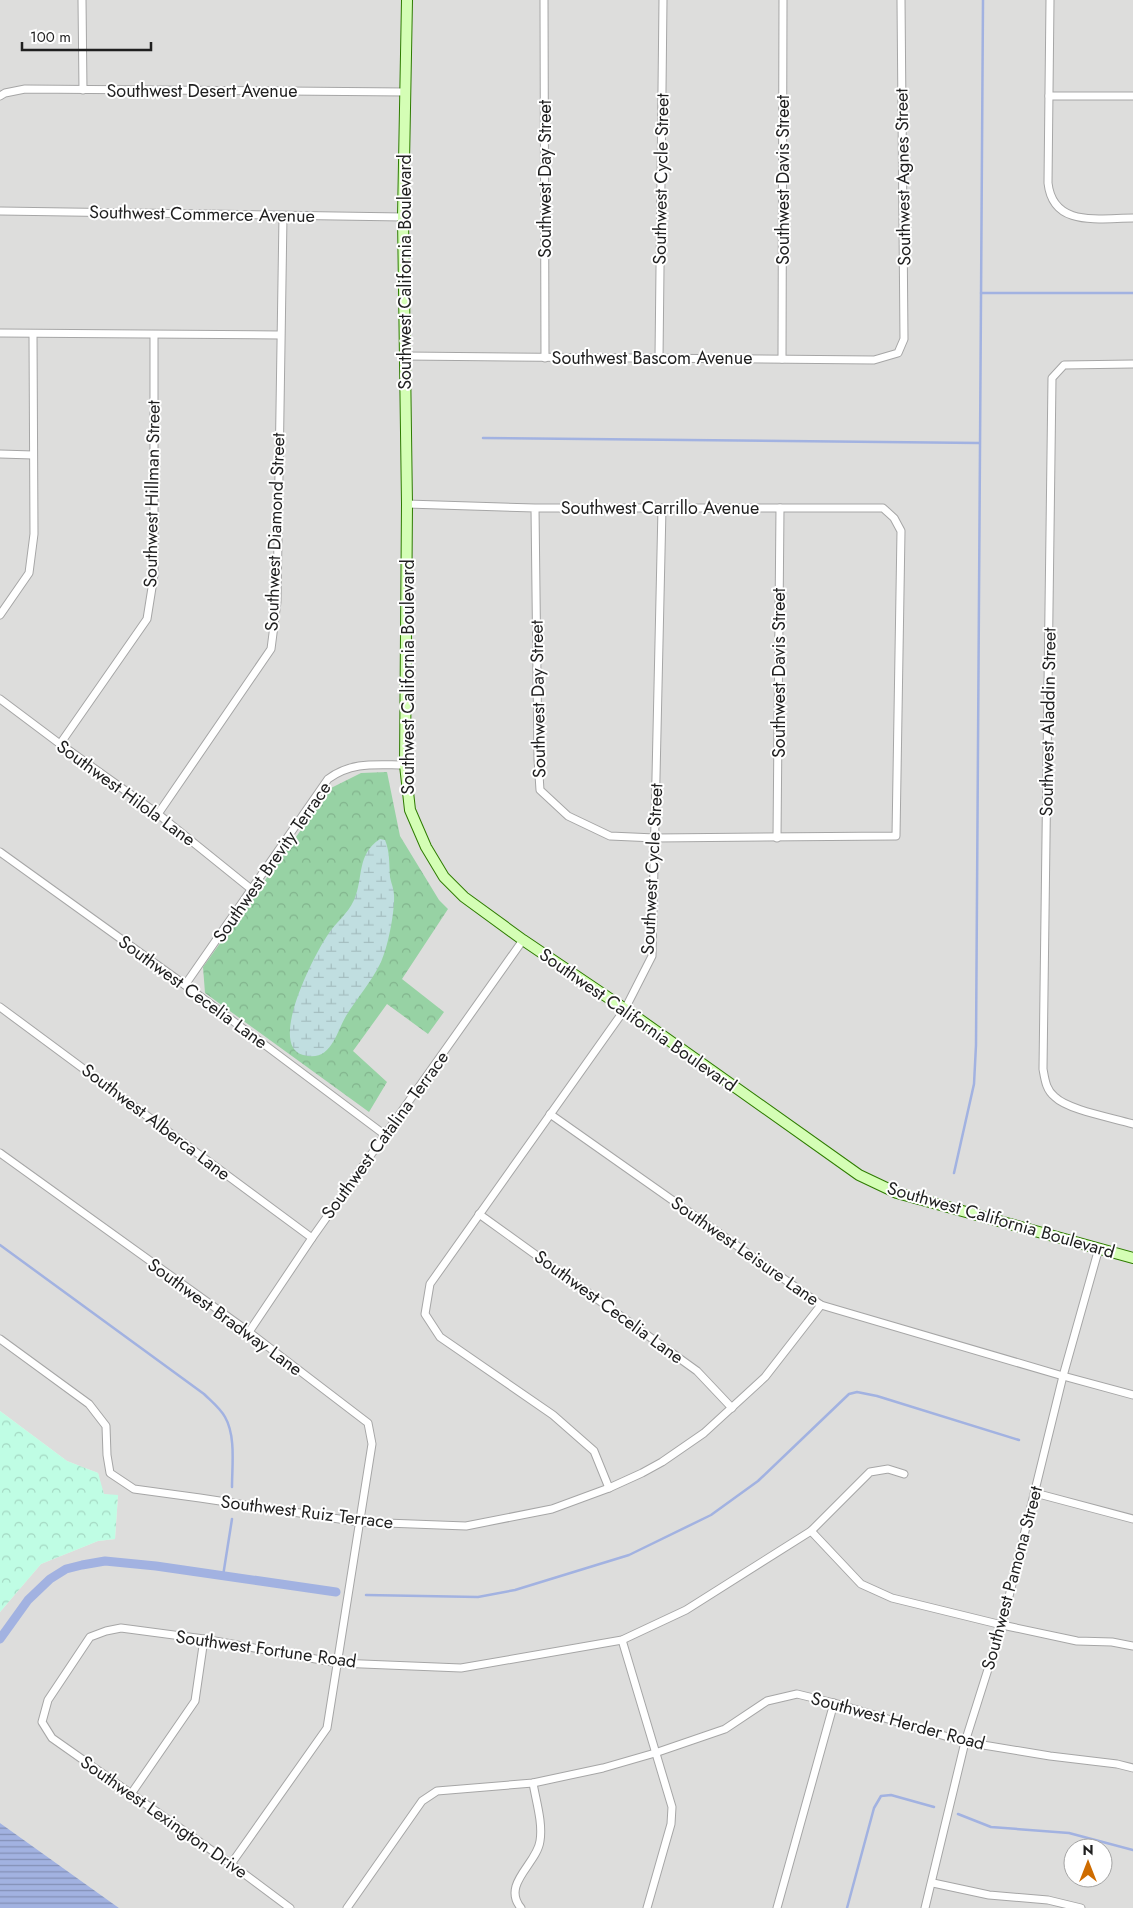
<svg xmlns="http://www.w3.org/2000/svg" width="1133" height="1908" viewBox="0 0 1133 1908" font-family="Jost,sans-serif">
	<style>
		.residential { fill: #dddddc; fill-rule: evenodd }
		.forest { fill: url(#forest-crowns) }
		.wetland { fill: url(#wetland-marsh) }
		.park { fill: url(#park-crowns) }
		.water { fill: url(#water-rules) }
		.lines { fill: none; stroke-linecap: round; stroke-linejoin: round }
		.stream { stroke: #a2b2e1; stroke-width: 2.5 }
		.canal { stroke: #a2b2e1; stroke-width: 9 }
		.street-casing { stroke: #a6a6a6; stroke-width: 9 }
		.secondary-casing { stroke: #2e7c00; stroke-width: 12 }
		.street { stroke: #fff; stroke-width: 7 }
		.secondary { stroke: #d4feb5; stroke-width: 10 }
		.labels { text-anchor: middle; dominant-baseline: central; stroke-width: 4; stroke-linejoin: round; paint-order: stroke }
		.street-label { font-size: 18px; fill: #1f1f1f; stroke: #fff }
	</style>
	<defs>
		<pattern id="forest-crowns" width="20" height="18" patternUnits="userSpaceOnUse" patternTransform="scale(1.25)"><rect width="20" height="18" fill="#97d2a4"/><path d="M2 6a3 3 0 1 1 6 0M12 15a3 3 0 1 1 6 0" fill="none" stroke="#82b48d"/></pattern>
		<pattern id="wetland-marsh" width="20" height="14" patternUnits="userSpaceOnUse" patternTransform="scale(1.25)"><rect width="20" height="14" fill="#c0dee0"/><path d="M1 5h8M5 5V1M11 12h8M15 12V8" fill="none" stroke="#a5bec0"/></pattern>
		<pattern id="park-crowns" width="20" height="18" patternUnits="userSpaceOnUse" patternTransform="scale(1.25)"><rect width="20" height="18" fill="#bffde4"/><path d="M2 6a3 3 0 1 1 6 0M12 15a3 3 0 1 1 6 0" fill="none" stroke="#a4d8c3"/></pattern>
		<pattern id="water-rules" width="6" height="5" patternUnits="userSpaceOnUse" patternTransform="scale(1.25)"><rect width="6" height="5" fill="#a2b2e1"/><path d="M0 2.5h6" fill="none" stroke="#8390b6"/></pattern>
	</defs>
	<rect width="100%" height="100%" fill="#eef0e5"/>
	<path class="residential" d="M0,0H1133V1908H119L0,1823V1612L41,1564L98,1541L115,1539L118,1496L103,1494L98,1473L67,1461L0,1411ZM1073,1848H1103V1878H1073Z"/>
	<polygon class="forest" points="387,772 400,836 439,900 448,909 402,979 444,1012 428,1034 387,1004 353,1051 387,1082 369,1112 205,993 203,967 331,788 361,773"/>
	<path class="wetland" d="M380,839L385,840C390,852 389,864 390,877C391,883 394,889 394,895C395,911 388,947 381,962C372,981 357,998 346,1016C336,1033 331,1063 303,1055C267,1045 315,954 327,936C335,923 348,914 354,900C364,877 356,855 380,839Z"/>
	<polygon class="park" points="0,1411 67,1461 98,1473 104,1494 118,1495 115,1539 98,1541 41,1564 0,1612"/>
	<polygon class="water" points="0,1823 119,1908 0,1908"/>
	<g class="lines">
		<g class="stream">
			<polyline points="981,293 1133,293"/>
			<polyline points="483,438 979,443"/>
			<polyline points="954,1173 974,1084 976,1045 983,0"/>
			<path d="M0,1245L204,1394C211,1401 220,1408 225,1417C236,1436 232,1466 232,1487"/>
			<polyline points="223,1576 232,1519"/>
			<polyline points="366,1595 478,1597 515,1590 629,1555 711,1515 758,1481 849,1394 857,1392 877,1396 1019,1440"/>
			<polyline points="958,1814 991,1827 1069,1833 1133,1850"/>
			<polyline points="847,1908 874,1808 881,1796 891,1795 934,1807"/>
		</g>
		<polyline class="canal" points="0,1639 28,1600 50,1579 66,1569 82,1565 105,1561 156,1566 336,1592"/>
		<g class="street-casing">
			<g id="street">
				<polyline points="82,0 83,90"/>
				<polyline points="544,0 545,358"/>
				<path d="M1050,0L1048,183C1053,228 1099,218 1133,218"/>
				<polyline points="0,96 5,93 25,89 406,92"/>
				<polyline points="1049,96 1133,96"/>
				<polyline points="0,211 403,217"/>
				<polyline points="0,333 280,335"/>
				<polyline points="405,356 874,360 898,353 904,339 901,0"/>
				<polyline points="659,358 663,0"/>
				<polyline points="782,359 783,0"/>
				<path d="M1133,364L1064,365L1052,378L1043,1069C1045,1080 1046,1090 1055,1097C1068,1110 1114,1118 1133,1124"/>
				<polyline points="0,454 33,455"/>
				<polyline points="407,504 535,508 883,508 894,518 901,531 896,836 655,838 610,836 568,816 540,790 538,759 535,508"/>
				<polyline points="0,615 29,573 34,534 33,334"/>
				<polyline points="0,699 60,744 158,814 251,889"/>
				<polyline points="60,744 147,619 154,575 154,335"/>
				<polyline points="158,814 271,649 277,602 283,216"/>
				<polyline points="777,838 780,508"/>
				<polyline points="0,852 185,985 385,1135"/>
				<path d="M185,985L328,779C352,761 377,765 405,765"/>
				<polyline points="0,1007 312,1238"/>
				<polyline points="550,1114 821,1305 1063,1376 1133,1395"/>
				<polyline points="0,1153 249,1332 368,1423 372,1444 327,1728 231,1864"/>
				<polyline points="479,1214 697,1371 732,1408"/>
				<polyline points="249,1332 312,1238 523,940"/>
				<polyline points="0,1339 89,1404 106,1426 107,1455 110,1473 134,1489 200,1498 359,1522 466,1526 552,1509 609,1488 642,1473 662,1462 704,1433 765,1377 821,1305"/>
				<polyline points="609,1488 594,1451 553,1415 440,1337 425,1314 430,1284 625,1009 652,956 662,508"/>
				<polyline points="1035,1493 1133,1519"/>
				<polyline points="811,1531 861,1584 892,1598 1002,1625 1077,1641 1112,1642 1133,1646"/>
				<polyline points="622,1640 672,1807 671,1824 647,1908"/>
				<polyline points="131,1794 195,1701 204,1639"/>
				<polyline points="933,1883 989,1895 1048,1900 1081,1908"/>
				<polyline points="290,1908 231,1864 52,1738 42,1722 48,1700 90,1637 106,1631 121,1628 204,1639 338,1663 461,1668 622,1640 686,1610 811,1531 870,1472 888,1469 904,1474"/>
				<polyline points="347,1908 422,1801 437,1791 533,1783 603,1768 655,1753 725,1729 767,1701 797,1694 834,1703 965,1742 1050,1756 1117,1764 1133,1768"/>
				<path d="M521,1908C501,1884 537,1864 540,1841C543,1823 536,1801 533,1783"/>
				<polyline points="777,1908 834,1703"/>
				<polyline points="925,1908 965,1742 1002,1625 1063,1376 1099,1248"/>
			</g>
		</g>
		<g class="secondary-casing">
			<polyline id="secondary" points="407,0 403,217 407,504 405,765 410,810 426,847 444,877 464,897 523,940 625,1009 859,1175 897,1193 1133,1258"/>
		</g>
		<use href="#street" class="street"/>
		<use href="#secondary" class="secondary"/>
	</g>
	<g class="labels">
		<g class="street-label">
			<text x="202" y="91">Southwest Desert Avenue</text>
			<text transform="translate(903 177) rotate(-91)">Southwest Agnes Street</text>
			<text transform="translate(545 179) rotate(-90)">Southwest Day Street</text>
			<text transform="translate(661 179) rotate(-89)">Southwest Cycle Street</text>
			<text transform="translate(783 180) rotate(-90)">Southwest Davis Street</text>
			<text transform="translate(202 214) rotate(1)">Southwest Commerce Avenue</text>
			<text transform="translate(405 272) rotate(-90)">Southwest California Boulevard</text>
			<text x="652" y="358">Southwest Bascom Avenue</text>
			<text transform="translate(152 494) rotate(-89)">Southwest Hillman Street</text>
			<text x="660" y="508">Southwest Carrillo Avenue</text>
			<text transform="translate(275 532) rotate(-88)">Southwest Diamond Street</text>
			<text transform="translate(779 673) rotate(-90)">Southwest Davis Street</text>
			<text transform="translate(408 677) rotate(-90)">Southwest California Boulevard</text>
			<text transform="translate(538 699) rotate(-91)">Southwest Day Street</text>
			<text transform="translate(1048 722) rotate(-89)">Southwest Aladdin Street</text>
			<text transform="translate(126 793) rotate(36)">Southwest Hilola Lane</text>
			<text transform="translate(272 862) rotate(-55)">Southwest Brevity Terrace</text>
			<text transform="translate(652 869) rotate(-87)">Southwest Cycle Street</text>
			<text transform="translate(193 992) rotate(36)">Southwest Cecelia Lane</text>
			<text transform="translate(638 1020) rotate(35)">Southwest California Boulevard</text>
			<text transform="translate(156 1122) rotate(37)">Southwest Alberca Lane</text>
			<text transform="translate(385 1135) rotate(-54)">Southwest Catalina Terrace</text>
			<text transform="translate(1001 1220) rotate(16)">Southwest California Boulevard</text>
			<text transform="translate(745 1251) rotate(35)">Southwest Leisure Lane</text>
			<text transform="translate(609 1307) rotate(36)">Southwest Cecelia Lane</text>
			<text transform="translate(225 1317) rotate(36)">Southwest Bradway Lane</text>
			<text transform="translate(307 1512) rotate(7)">Southwest Ruiz Terrace</text>
			<text transform="translate(1012 1578) rotate(-75)">Southwest Pamona Street</text>
			<text transform="translate(266 1649) rotate(8)">Southwest Fortune Road</text>
			<text transform="translate(898 1721) rotate(15)">Southwest Herder Road</text>
			<text transform="translate(164 1817) rotate(35)">Southwest Lexington Drive</text>
		</g>
	</g>
	<g transform="translate(1088 1863)"><circle r="24" fill="#ffffff" stroke="#a5a5a5"/>
	<path d="M0-4L9 19L0 12L-9 19Z" fill="#ce6c00"/>
	<text y="-8" font-size="14" font-weight="bold" text-anchor="middle" fill="#1f1f1f">N</text>
	</g>
	<path d="M22 42v8h129v-8" fill="none" stroke="#1f1f1f" stroke-width="2.5"/>
	<text x="30" y="42" font-size="15" fill="#1f1f1f" stroke="#ffffff" stroke-width="4" paint-order="stroke">100 m</text>
</svg>
